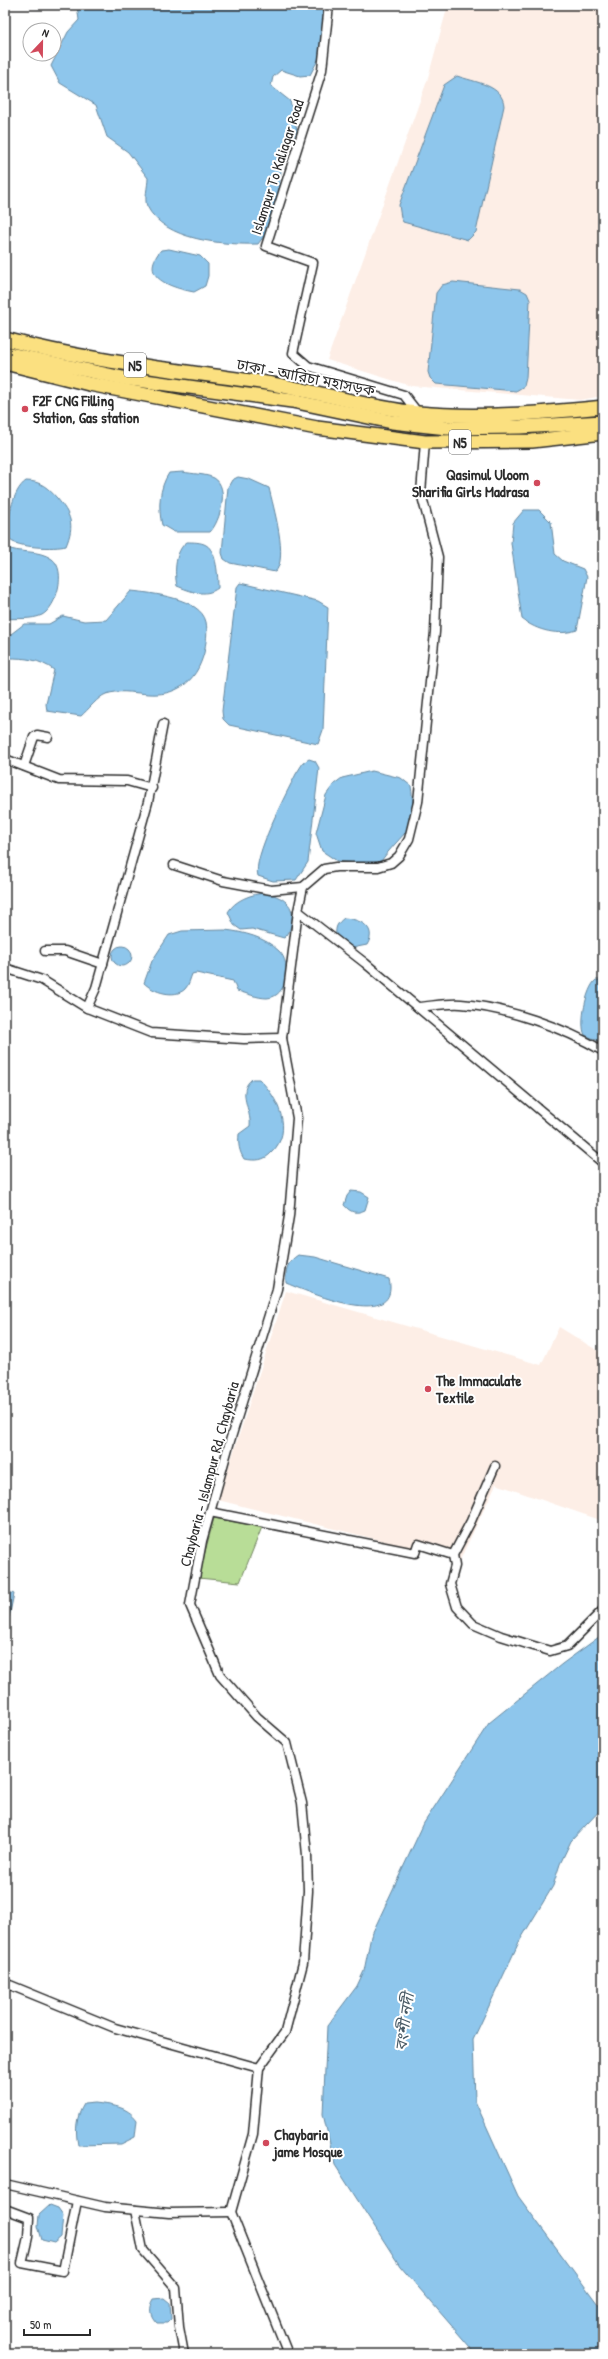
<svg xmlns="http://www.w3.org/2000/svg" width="608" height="2359" viewBox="0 0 608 2359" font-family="'Patrick Hand','Noto Sans Bengali',sans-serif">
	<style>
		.built { fill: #fdeee6 }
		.green { fill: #b8dd97; stroke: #728461 }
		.water { fill: #8ec6ec; stroke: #66889f }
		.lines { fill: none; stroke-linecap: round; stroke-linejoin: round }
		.minor-casing { stroke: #2b2b2b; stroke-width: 11 }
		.trunk-casing { stroke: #2b2b2b; stroke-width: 16 }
		.minor { stroke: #fff; stroke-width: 8 }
		.trunk { stroke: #fbe080; stroke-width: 13 }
		.poi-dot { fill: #d1495b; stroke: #fff; stroke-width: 1.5 }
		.labels { text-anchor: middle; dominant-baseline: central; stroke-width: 4; stroke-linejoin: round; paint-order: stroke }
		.shield { fill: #fff; stroke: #6b6b6b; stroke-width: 1 }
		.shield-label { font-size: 14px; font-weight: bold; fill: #2b2b2b }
		.street-label { font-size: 15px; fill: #2b2b2b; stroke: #fff }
		.poi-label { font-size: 15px; font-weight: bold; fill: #2b2b2b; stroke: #fff; text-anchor: start }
		.water-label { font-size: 16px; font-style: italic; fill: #495a65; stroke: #fff }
	</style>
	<rect width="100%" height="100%" fill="#fff"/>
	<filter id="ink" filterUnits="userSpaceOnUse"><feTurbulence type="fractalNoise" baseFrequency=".025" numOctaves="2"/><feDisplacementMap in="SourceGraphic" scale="8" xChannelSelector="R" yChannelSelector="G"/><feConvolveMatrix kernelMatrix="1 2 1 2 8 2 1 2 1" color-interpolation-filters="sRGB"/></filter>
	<g filter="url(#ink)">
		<g class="built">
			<polygon points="448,5 603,5 603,396 580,400 411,386 327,360 427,81"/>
			<polygon points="286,1291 541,1365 559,1327 603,1354 603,1521 496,1484 460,1560 218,1500"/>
		</g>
		<polygon class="green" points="214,1518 262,1527 240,1582 198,1578"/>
		<g class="water">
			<polygon points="23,5 51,5 43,9"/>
			<path d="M77,5H321L325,8L321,54L310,75L300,76L281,70L273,77L271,86L290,101L297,130L282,163L278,194L267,232L258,244C224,245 164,241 147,206C144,199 148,186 148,178L128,152L107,137L96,105L60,83L51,66L68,32L79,20Z"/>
			<path d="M457,76C474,82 503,85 504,106L476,232L468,240L403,222L401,218L399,205L444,85Z"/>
			<path d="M169,249L200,256L208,264V276L205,286L194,292C173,288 137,278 161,250Z"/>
			<polygon points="453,282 520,289 527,293 530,300 526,378 524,386 516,391 436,384 430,378 428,372 436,293 442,285"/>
			<path d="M183,472C192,474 206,474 214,478C230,487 220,522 210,532H174L162,525C158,508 159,488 169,473Z"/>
			<path d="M238,477L249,479L269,488C273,506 289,559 275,572L230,563L224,559L222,553L228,487L232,480Z"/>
			<path d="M26,481C41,481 48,488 57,498C71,515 75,524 66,546C55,549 16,548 9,539C6,524 12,490 26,481Z"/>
			<path d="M524,510H539L551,522L555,554L563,561L583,569L587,577L577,630C559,636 537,631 522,619L511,543L513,523Z"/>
			<path d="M187,542C193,542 201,542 206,545C217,551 218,577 218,588C205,598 190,591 177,586C174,572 175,550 187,542Z"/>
			<path d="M5,547C20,554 38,549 52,559C67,570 57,607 42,615C32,620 16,618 5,619Z"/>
			<polygon points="240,583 318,601 328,607 323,730 318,744 229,725 223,719 222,711 237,587"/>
			<path d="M131,591C151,593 201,598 206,622C208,632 206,643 204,653C200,667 194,679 181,687C154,703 132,686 106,694C98,697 88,710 81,716L47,711L46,704L54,670C39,659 25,658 8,658L5,649L11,634L24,624H49L63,616L84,621L106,620Z"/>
			<path d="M309,759L315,761L319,768L308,862L296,880L273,881L258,876C252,858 286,794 296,774L303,763Z"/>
			<path d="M372,771L401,778L411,786C413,800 415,821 406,832C397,842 389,850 381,861L366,864L337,861L322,851L316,833L326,795L334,784L342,778Z"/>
			<path d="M265,893C282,896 297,905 291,924C290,930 289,934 284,938L252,929L241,930L234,925L228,912C235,900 251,894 265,893Z"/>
			<path d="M344,918C359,919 378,927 367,945L352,948L336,935C335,926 338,923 344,918Z"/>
			<path d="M225,930C243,932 265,937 279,951C292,963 288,997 267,998C257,998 246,993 237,991L233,981L196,973L192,974C190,979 189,985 185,989C175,999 153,992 144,983L152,961L169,935L182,931Z"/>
			<circle cx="122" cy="956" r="10"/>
			<path d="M596,980H603V1043L585,1035C579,1024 586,988 596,980Z"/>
			<path d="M252,1079H259C278,1097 294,1131 272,1152C264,1161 256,1161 244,1159C239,1151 238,1144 239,1134L250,1126C252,1110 236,1092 252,1079Z"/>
			<path d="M351,1191L361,1192L369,1197L365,1210C356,1214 351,1213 344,1205L347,1196Z"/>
			<path d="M298,1255L315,1257L389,1279C401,1332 308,1292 286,1283C285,1270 287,1262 298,1255Z"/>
			<polygon points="5,1590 14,1594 9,1617 5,1617"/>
			<polygon points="603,1634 603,1807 571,1841 560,1864 553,1886 519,1942 473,2040 475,2101 518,2196 603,2311 603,2354 476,2354 400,2266 335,2165 323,2114 327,2026 357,1986 364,1971 371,1936 424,1823 489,1723 562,1664"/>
			<path d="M95,2103C111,2105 127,2106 137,2120L135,2137L121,2144L78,2145C75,2130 76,2117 84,2104Z"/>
			<polygon points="50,2205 58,2208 63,2215 61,2237 54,2243 42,2240 38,2226 39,2215"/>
			<path d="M164,2298L170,2303L171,2319L167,2323H157C149,2315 149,2308 154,2299Z"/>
		</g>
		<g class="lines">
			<g class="minor-casing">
				<g id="minor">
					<polyline points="329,5 322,70 266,246 313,263 293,353 308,366 404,395 418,413"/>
					<polyline points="5,759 59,780 127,781 152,788"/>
					<polyline points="24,766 34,737 37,735 48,737"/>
					<polyline points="174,865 223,881 271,890 303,887 324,869 336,867 378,867 391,863 399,856 409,839 418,802 435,632 438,557 421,493 425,442"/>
					<polyline points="298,911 303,887"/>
					<polyline points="45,951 65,951 103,964"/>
					<polyline points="5,968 42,980 87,1008 151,1033 244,1039 282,1038 297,1118 289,1216 277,1289 230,1441 202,1541 190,1605 220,1675 257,1717 287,1743 302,1803 307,1855 308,1891 303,1963 285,2032 259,2068 253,2134 231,2212"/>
					<path d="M418,1007C432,1006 447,1003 461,1004C505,1007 565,1028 603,1051"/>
					<polyline points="87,1008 96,988 148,802 163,724"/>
					<polyline points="282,1038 298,911 365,963 603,1163"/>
					<polyline points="210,1512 415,1553 418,1544 453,1555 471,1521 495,1466"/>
					<polyline points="453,1555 455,1566 450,1584 457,1607 473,1624 501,1636 550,1651 567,1646 603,1610"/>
					<polyline points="5,1983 115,2028 259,2068"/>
					<polyline points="5,2184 105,2207 169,2213 231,2212"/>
					<polyline points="5,2209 29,2218 28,2237 22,2263 63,2271 77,2201"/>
					<polyline points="135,2210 143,2250 176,2288 179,2327 184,2354"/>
					<polyline points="231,2212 288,2354"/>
				</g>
			</g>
			<g class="trunk-casing">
				<g id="trunk">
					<path d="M5,339C91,362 178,370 266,383C317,391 366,407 418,413C480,419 541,413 603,407"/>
					<polyline points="5,353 123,378 292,401 392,422 447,428 520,427 603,422"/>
					<polyline points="5,363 89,384 317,428 425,442 532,441 603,433"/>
				</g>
			</g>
			<use href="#minor" class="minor"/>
			<use href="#trunk" class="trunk"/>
		</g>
	</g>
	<g class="poi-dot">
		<circle cx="25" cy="409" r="4"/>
		<circle cx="537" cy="483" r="4"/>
		<circle cx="428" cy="1389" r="4"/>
		<circle cx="266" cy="2143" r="4"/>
	</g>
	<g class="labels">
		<g class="shield">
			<rect x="124" y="353" width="22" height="24" rx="3"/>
			<rect x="449" y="430" width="22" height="24" rx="3"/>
		</g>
		<g class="shield-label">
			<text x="135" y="365">N5</text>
			<text x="460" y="442">N5</text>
		</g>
		<g class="street-label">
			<text transform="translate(277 167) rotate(-72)">Islampur To Kaliagar Road</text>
			<text transform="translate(306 377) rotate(11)">ঢাকা - আরিচা মহাসড়ক</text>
			<text transform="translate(209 1474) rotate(-75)">Chaybaria - Islampur Rd, Chaybaria</text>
		</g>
		<g class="poi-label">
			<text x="33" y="400">F2F CNG Filling<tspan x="33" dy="17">Station, Gas station</tspan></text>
			<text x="529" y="474" text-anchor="end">Qasimul Uloom<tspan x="529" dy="17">Sharifia Girls Madrasa</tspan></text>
			<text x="436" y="1380">The Immaculate<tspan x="436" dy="17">Textile</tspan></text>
			<text x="274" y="2134">Chaybaria<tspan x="274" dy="17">jame Mosque</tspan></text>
		</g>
		<g class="water-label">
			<text transform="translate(404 2022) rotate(-82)">বংশী নদী</text>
		</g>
	</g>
	<rect width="608" height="2359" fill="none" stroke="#fff" stroke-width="20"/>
	<rect x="10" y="10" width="588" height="2339" fill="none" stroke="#2b2b2b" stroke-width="1.5" filter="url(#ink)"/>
	<g transform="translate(42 42) rotate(22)"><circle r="19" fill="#ffffff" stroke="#aaaaaa"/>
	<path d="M0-3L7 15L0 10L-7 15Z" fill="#d1495b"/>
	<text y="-6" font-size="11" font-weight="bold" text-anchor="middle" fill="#2b2b2b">N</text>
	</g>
	<path d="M24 2329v6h66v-6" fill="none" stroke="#2b2b2b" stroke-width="2"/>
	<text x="30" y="2329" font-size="12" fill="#2b2b2b" stroke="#ffffff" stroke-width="3" paint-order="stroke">50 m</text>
</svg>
